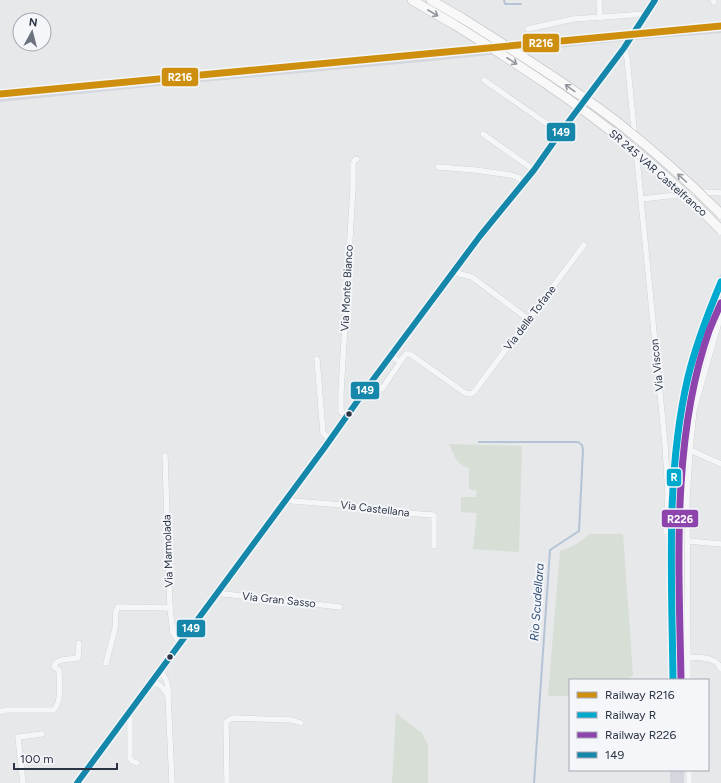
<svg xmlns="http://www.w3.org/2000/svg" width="721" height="783" viewBox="0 0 721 783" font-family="Figtree,sans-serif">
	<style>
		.built { fill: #d4d7dd }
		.green { fill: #d6ded6 }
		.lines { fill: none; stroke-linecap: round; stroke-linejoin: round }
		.stream { stroke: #b4c4d5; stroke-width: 2 }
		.minor-casing { stroke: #c4c6c8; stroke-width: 6 }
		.tertiary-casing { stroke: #c4c6c8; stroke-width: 8 }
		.trunk-casing { stroke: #b8bbbf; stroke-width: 10 }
		.minor { stroke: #f5f6f7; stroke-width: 5.5 }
		.tertiary { stroke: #f5f6f7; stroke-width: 7 }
		.trunk { stroke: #f8f8f8; stroke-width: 9 }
		.trunk-bridge-casing { stroke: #b8bbbf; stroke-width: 10; stroke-linecap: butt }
		.trunk-bridge { stroke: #f8f8f8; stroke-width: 9 }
		.bus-1-casing { stroke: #f4f6f9; stroke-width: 9 }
		.bus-1 { stroke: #1587aa; stroke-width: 6 }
		.rail-1-casing { stroke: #f4f6f9; stroke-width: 10 }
		.rail-2-casing { stroke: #f4f6f9; stroke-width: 10 }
		.rail-3-casing { stroke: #f4f6f9; stroke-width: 10 }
		.rail-1 { stroke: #ce8f0e; stroke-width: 7 }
		.rail-2 { stroke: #00a9ce; stroke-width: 7 }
		.rail-3 { stroke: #8e44ad; stroke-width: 7 }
		.oneway { stroke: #92969e }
		.bus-dot { fill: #2b3445; stroke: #f4f6f9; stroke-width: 1.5 }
		.labels { text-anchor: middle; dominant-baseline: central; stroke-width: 4; stroke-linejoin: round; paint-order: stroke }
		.street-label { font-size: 11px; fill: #2b3445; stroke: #f4f6f9 }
		.water-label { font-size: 12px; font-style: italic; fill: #34527a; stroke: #f4f6f9 }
		.line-badge { stroke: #f4f6f9; stroke-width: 1.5 }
		.badge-label { font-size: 11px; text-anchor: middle; font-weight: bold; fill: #fff }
	</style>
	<rect width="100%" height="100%" fill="#e6e8ea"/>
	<g class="built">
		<polygon points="721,24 721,33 635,40 643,31"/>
		<polygon points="629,33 623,41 432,61 148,87 0,102 0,91 470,46"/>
		<polygon points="721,273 721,303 712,324 699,366 690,408 682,496 681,547 683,680 670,680 670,521 676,417 694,338 709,298"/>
		<rect x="670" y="770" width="14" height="13"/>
	</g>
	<g class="green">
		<path d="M449,444L522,446L519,552L473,549L477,513L461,512V497H476L477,491L469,489V468C457,466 454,454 449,444Z"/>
		<path d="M589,534H623L633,675L626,680H570V696H548L560,551C571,547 581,543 589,534Z"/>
		<polygon points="396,713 422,733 428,745 428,783 392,783"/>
	</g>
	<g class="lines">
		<g class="stream">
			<polyline points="504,0 505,4 521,4"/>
			<polyline points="479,442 578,442 582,445 583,450 579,531 550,550 534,783"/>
		</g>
		<g class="minor-casing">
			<g id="minor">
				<polyline points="599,0 600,18"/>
				<polyline points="713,0 714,2"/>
				<polyline points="528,29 573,19 646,14"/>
				<polyline points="624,48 627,58 665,444 668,495 666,532"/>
				<polyline points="484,80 560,133"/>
				<polyline points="483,134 534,170"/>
				<polyline points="438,167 475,170 511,175 517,177 524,181"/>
				<polyline points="641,199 704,192 721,193"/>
				<polyline points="455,270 460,274 472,277 528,319"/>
				<polyline points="391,356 399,361 401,360 406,354 410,354 465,393 471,394 474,392 584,245"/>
				<polyline points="317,359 323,433 330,440"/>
				<polyline points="371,382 382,389 401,361"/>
				<polyline points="347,416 341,412 341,392 353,187 353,163 355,160 357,159"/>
				<polyline points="690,450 721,464"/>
				<polyline points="165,456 170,608 173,633 180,643"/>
				<polyline points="286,499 293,501 367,507 377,511 434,515 434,546"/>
				<polyline points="688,541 721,544"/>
				<polyline points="219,592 224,594 340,607"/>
				<path d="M688,657C699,658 716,656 721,669"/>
				<polyline points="106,663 115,629 116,611 118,607 170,608"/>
				<path d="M160,670C167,680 169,685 168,696L172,783"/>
				<polyline points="688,680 687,500 690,450 694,410 721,315"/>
				<path d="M150,684C159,681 164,689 168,696"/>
				<path d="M0,712L6,710H53C63,702 59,681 59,670L54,667C56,657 70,660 78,658L79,643"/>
				<polyline points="129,713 130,717 130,758 132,761 137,763"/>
				<polyline points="689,770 689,783"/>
				<polyline points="23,783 18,737 42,734"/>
				<polyline points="227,783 226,722 232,718 292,720 301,723"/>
			</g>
		</g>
		<g class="tertiary-casing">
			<polyline id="tertiary" points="77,783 325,447 366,389 480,236 534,170 560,133 624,48 655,0"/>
		</g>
		<g class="trunk-casing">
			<g id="trunk">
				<polyline points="412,0 455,25"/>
				<polyline points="431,0 462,18"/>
			</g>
		</g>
		<use href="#minor" class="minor"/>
		<use href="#tertiary" class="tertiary"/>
		<use href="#trunk" class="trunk"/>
		<g class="trunk-bridge-casing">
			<g id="trunk-bridge">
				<path d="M462,18C514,51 567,84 616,121C653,150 688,181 721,214"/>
				<path d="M455,25C516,63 577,102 632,148C663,173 693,201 721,230"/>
			</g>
		</g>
		<use href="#trunk-bridge" class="trunk-bridge"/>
		<g class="bus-1-casing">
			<polyline id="bus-1" points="77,783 325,447 366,389 480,236 534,170 560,133 624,48 655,0"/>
		</g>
		<use href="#bus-1" class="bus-1"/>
		<g class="rail-1-casing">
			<polyline id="rail-1" points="0,94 721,26"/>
		</g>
		<g class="rail-2-casing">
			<path id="rail-2" d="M673,680C672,579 665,476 688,377C696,344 708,313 721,282"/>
		</g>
		<g class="rail-3-casing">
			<path id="rail-3" d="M681,680C679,567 671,439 709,331C713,321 717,312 721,303"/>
		</g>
		<use href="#rail-1" class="rail-1"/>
		<use href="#rail-2" class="rail-2"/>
		<use href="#rail-3" class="rail-3"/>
	</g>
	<defs><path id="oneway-shaft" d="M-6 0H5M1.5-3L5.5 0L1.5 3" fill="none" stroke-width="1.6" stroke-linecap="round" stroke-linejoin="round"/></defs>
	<g class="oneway">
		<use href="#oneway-shaft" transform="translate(433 13) rotate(30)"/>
		<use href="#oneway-shaft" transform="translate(512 61) rotate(33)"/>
		<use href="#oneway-shaft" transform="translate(570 88) rotate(-144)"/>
		<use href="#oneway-shaft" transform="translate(682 178) rotate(-138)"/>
	</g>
	<g class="bus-dot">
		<circle cx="349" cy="414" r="3.5"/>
		<circle cx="170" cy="657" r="3.5"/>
	</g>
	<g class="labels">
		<g class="street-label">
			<text transform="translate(658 173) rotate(41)">SR 245 VAR Castelfranco</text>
			<text transform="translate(347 288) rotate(-87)">Via Monte Bianco</text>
			<text transform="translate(530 318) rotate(-53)">Via delle Tofane</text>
			<text transform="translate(657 365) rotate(-96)">Via Viscon</text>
			<text transform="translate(375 509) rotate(7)">Via Castellana</text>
			<text transform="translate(168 551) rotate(-92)">Via Marmolada</text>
			<text transform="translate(279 600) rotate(6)">Via Gran Sasso</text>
		</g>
		<g class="water-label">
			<text transform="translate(537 602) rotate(-86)">Rio Scudellara</text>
		</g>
	</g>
	<g class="line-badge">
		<rect x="522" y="33" width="38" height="20" rx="4" fill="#ce8f0e"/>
		<rect x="161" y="67" width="38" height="20" rx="4" fill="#ce8f0e"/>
		<rect x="546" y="122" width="30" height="20" rx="4" fill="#1587aa"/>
		<rect x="350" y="381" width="30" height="19" rx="4" fill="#1587aa"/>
		<rect x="666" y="468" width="16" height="19" rx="4" fill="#00a9ce"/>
		<rect x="661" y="509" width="38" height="19" rx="4" fill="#8e44ad"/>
		<rect x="176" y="619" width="30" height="19" rx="4" fill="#1587aa"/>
	</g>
	<g class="badge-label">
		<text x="541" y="47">R216</text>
		<text x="180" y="81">R216</text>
		<text x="561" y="136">149</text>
		<text x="365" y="394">149</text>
		<text x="674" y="481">R</text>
		<text x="680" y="523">R226</text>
		<text x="191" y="632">149</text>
	</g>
	<rect x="569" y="679" width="140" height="92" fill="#f4f6f9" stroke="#a4a8b1"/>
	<rect x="577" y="692" width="20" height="6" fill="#ce8f0e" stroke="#a4a8b1"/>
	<text x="605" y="699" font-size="12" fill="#2b3445">Railway R216</text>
	<rect x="577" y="712" width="20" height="6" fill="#00a9ce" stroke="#a4a8b1"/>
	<text x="605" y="719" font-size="12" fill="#2b3445">Railway R</text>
	<rect x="577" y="732" width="20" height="6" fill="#8e44ad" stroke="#a4a8b1"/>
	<text x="605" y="739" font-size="12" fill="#2b3445">Railway R226</text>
	<rect x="577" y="752" width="20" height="6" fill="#1587aa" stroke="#a4a8b1"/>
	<text x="605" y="759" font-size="12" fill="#2b3445">149</text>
	<g transform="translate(32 32) rotate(7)"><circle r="19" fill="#f4f6f9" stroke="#a4a8b1"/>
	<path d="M0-3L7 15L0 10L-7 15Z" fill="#6c737f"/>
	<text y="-6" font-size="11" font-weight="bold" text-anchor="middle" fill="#2b3445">N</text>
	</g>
	<path d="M14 763v6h103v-6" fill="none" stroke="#2b3445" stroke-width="2"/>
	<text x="20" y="763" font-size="12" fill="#2b3445" stroke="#f4f6f9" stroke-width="3" paint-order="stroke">100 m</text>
</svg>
